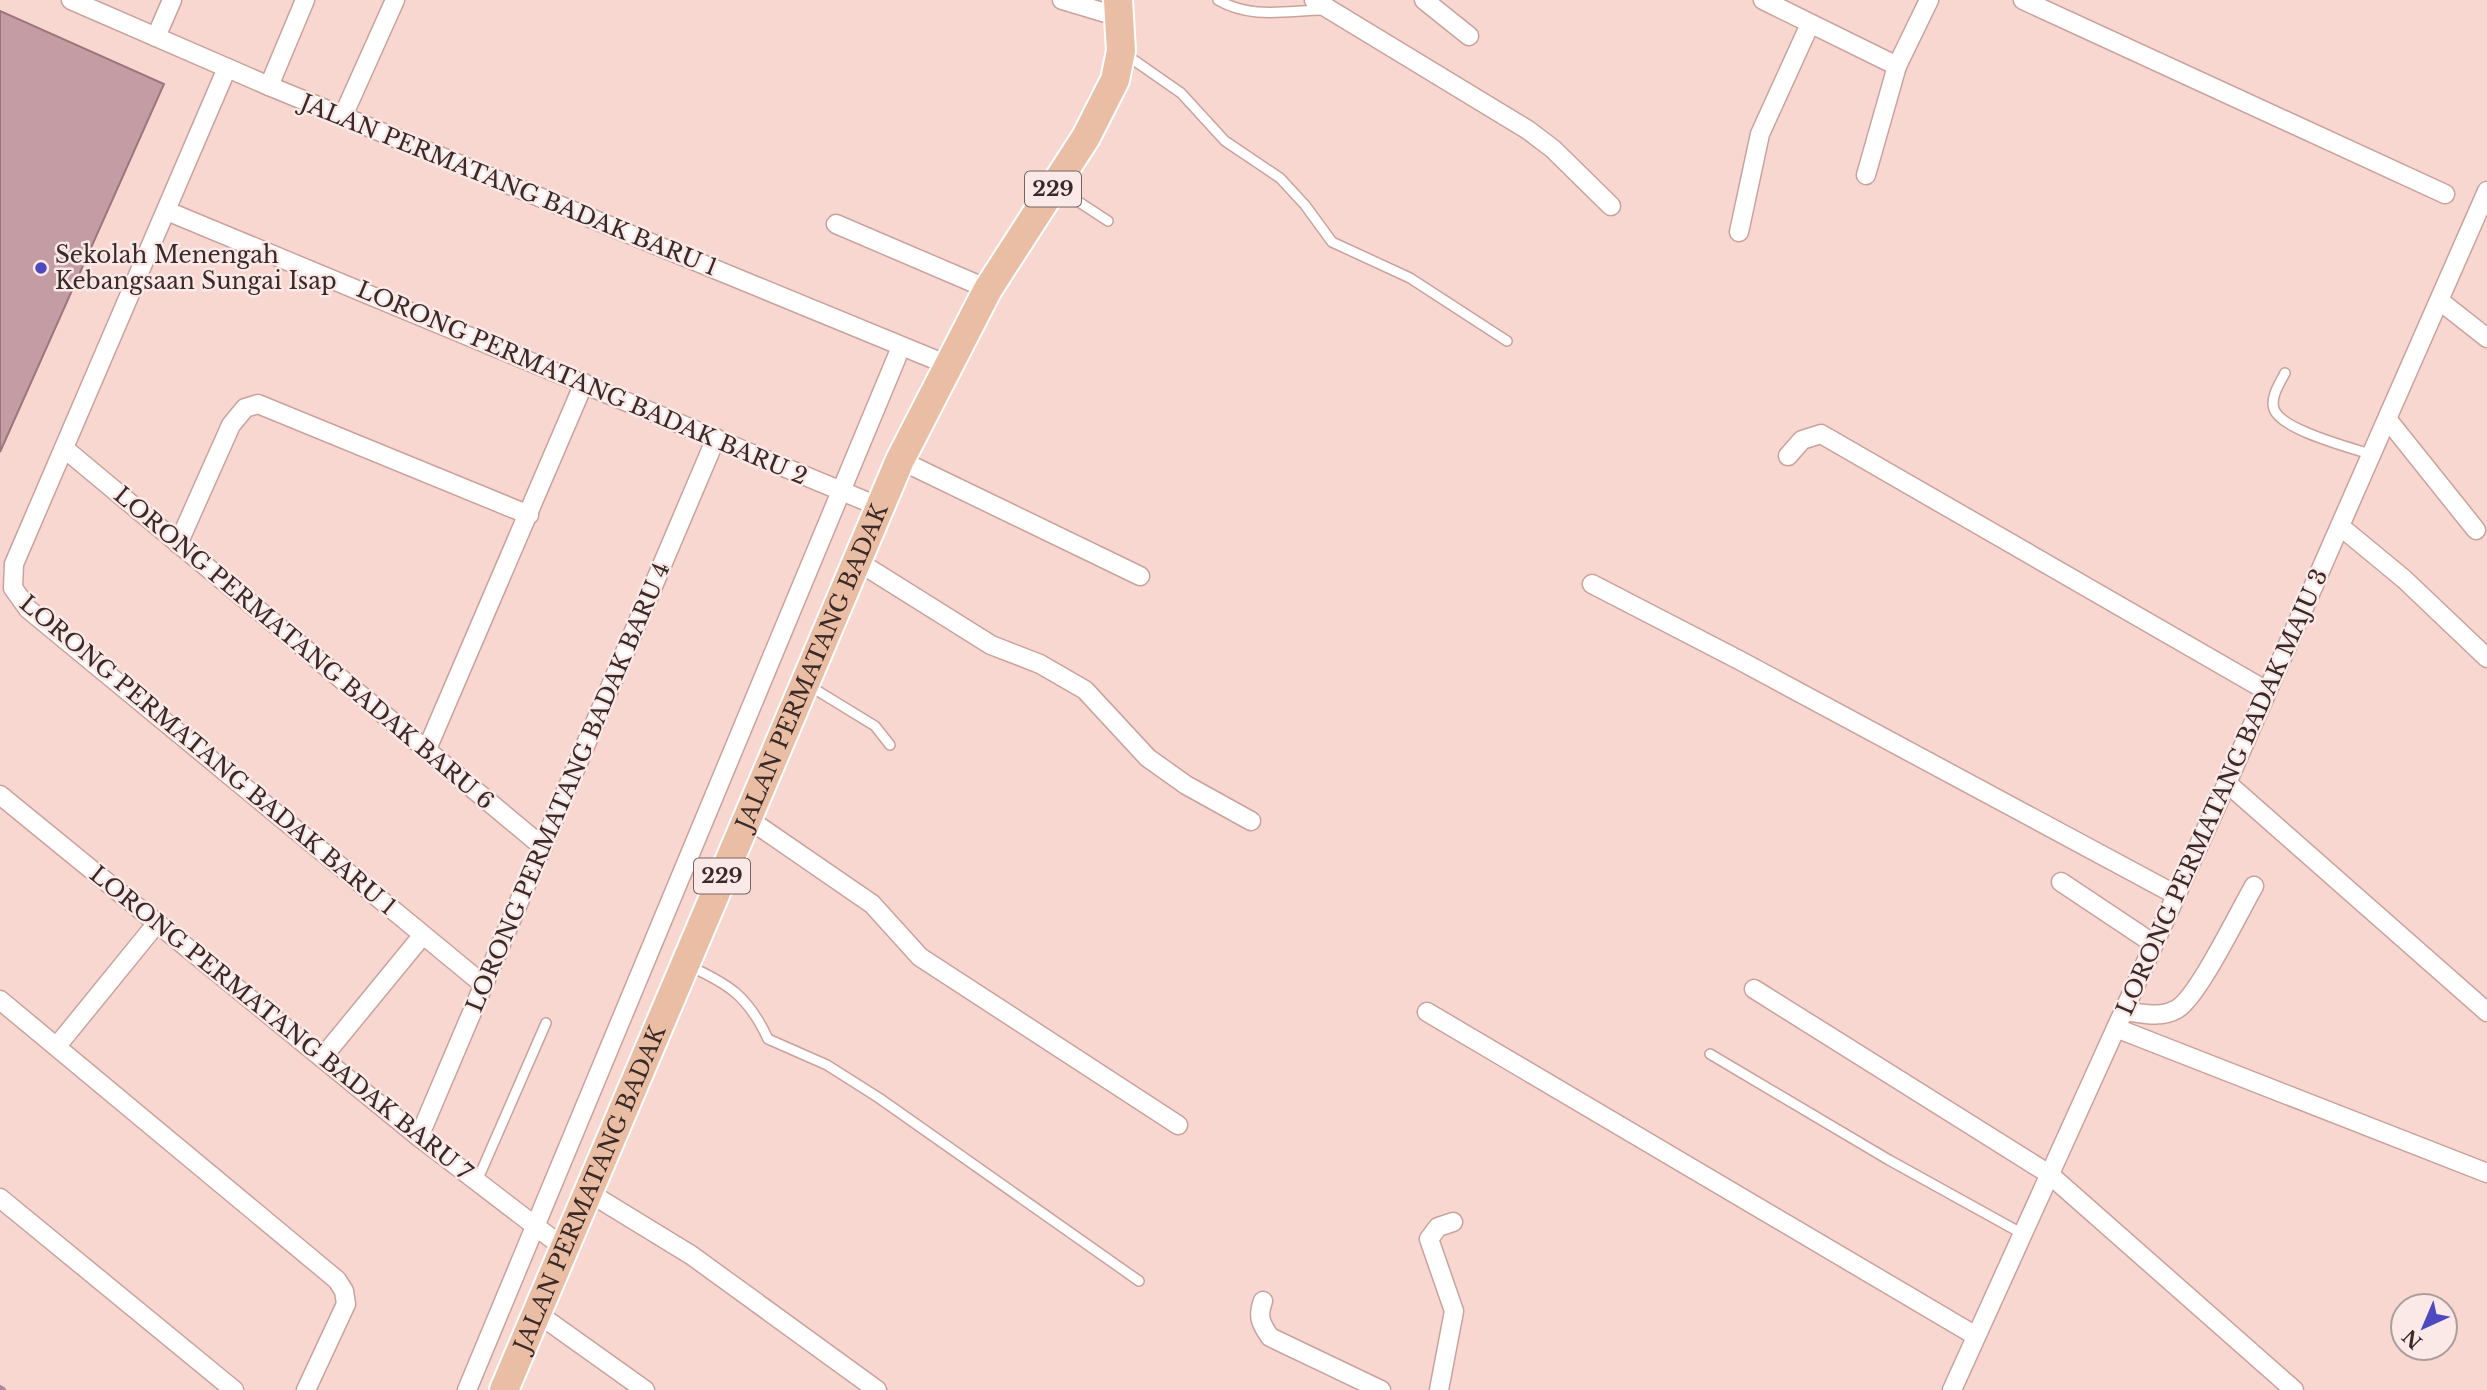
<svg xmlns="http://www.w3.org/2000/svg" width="2487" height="1390" viewBox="0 0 2487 1390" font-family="'Libre Baskerville',serif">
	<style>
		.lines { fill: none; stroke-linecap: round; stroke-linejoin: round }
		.stream { stroke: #b3849e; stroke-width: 6 }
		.building { fill: #c49ca3; stroke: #9d767d; stroke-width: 2 }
		.lane-casing { stroke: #caa29b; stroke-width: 12 }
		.street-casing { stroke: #caa29b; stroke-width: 21 }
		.primary-casing { stroke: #fff; stroke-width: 32 }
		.lane { stroke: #fff; stroke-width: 9 }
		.street { stroke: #fff; stroke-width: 18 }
		.primary { stroke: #eabea5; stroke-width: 28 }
		.poi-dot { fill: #4d4ac0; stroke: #fae9e6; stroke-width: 2.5 }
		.labels { text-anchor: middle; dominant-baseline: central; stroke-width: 5; stroke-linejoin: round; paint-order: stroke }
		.shield { fill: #fae9e6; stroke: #746360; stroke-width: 2 }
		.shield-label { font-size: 21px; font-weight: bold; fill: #3a2a27 }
		.street-label { font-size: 23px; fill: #3a2a27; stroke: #fae9e6 }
		.poi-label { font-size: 23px; fill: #3a2a27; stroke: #fae9e6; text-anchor: start }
	</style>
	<rect width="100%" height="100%" fill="#f9d7d1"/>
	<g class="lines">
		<polyline class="stream" points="0,1388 3,1390"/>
	</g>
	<polygon class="building" points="0,11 164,84 0,452"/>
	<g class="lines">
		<g class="lane-casing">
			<g id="lane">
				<path d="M1218,0C1253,20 1288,10 1325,10"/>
				<polyline points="1125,54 1181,93 1225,141 1280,178 1305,205 1332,242 1410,278 1507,341"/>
				<polyline points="1056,187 1108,221"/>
				<path d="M2285,373C2280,383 2270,397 2274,409C2281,430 2352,448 2373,455"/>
				<polyline points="808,685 875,726 890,745"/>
				<path d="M687,965C729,984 748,996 768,1039L827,1065L879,1098L1139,1281"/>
				<polyline points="1710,1054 1889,1160 2021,1233"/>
				<polyline points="477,1181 546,1023"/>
			</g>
		</g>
		<g class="street-casing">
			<g id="street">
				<polyline points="71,0 269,86 948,365"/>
				<polyline points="1062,0 1119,17"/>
				<polyline points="1314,0 1528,130 1553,149 1611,206"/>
				<polyline points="1424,0 1469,36"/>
				<polyline points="1763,0 1897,66"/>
				<polyline points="2023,0 2445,194"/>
				<polyline points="156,37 172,0"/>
				<polyline points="227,68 14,564 13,588 28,609 484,985"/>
				<polyline points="269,86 305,0"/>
				<polyline points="343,116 395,0"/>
				<polyline points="1866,175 1897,66 1929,0"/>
				<polyline points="167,211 880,507"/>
				<polyline points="836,224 988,289"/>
				<polyline points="1739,232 1760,134 1810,24"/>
				<polyline points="2440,301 2487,338"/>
				<polyline points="2388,420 2476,530"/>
				<polyline points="65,449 543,847"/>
				<polyline points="1788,456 1802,440 1821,434 2267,691"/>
				<polyline points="900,460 1140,576"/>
				<polyline points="2341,527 2404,579 2487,658"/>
				<polyline points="178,544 231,425 245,408 258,404 529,515"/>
				<polyline points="857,561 991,645 1040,664 1085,690 1148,758 1186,785 1251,821"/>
				<polyline points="1592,584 1739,660 2176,895"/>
				<polyline points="427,749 584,383"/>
				<polyline points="2227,783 2487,1012"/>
				<polyline points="0,795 419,1137 564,1248"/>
				<polyline points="747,818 872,904 920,957 1178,1125"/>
				<polyline points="2061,882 2154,944"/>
				<polyline points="1754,989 2049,1174 2294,1390"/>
				<polyline points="0,1000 337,1280 344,1291 346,1304 306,1390"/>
				<path d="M2124,1011C2141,1013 2160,1019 2177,1009C2198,997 2239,912 2254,886"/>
				<polyline points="1427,1012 1976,1336"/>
				<polyline points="2116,1028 2487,1173"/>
				<polyline points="57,1046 157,923"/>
				<polyline points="322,1058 422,936"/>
				<polyline points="419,1137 716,438"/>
				<polyline points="588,1192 691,1255 877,1390"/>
				<polyline points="0,1198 234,1390"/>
				<path d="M1263,1301C1257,1317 1261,1324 1270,1337L1381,1390"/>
				<polyline points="537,1313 645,1390"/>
				<polyline points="467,1390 901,347"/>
				<polyline points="1439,1390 1454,1311 1429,1239 1438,1227 1453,1222"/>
				<polyline points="1952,1390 2227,783 2487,191"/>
			</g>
		</g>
		<g class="primary-casing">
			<g id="primary">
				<path id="s1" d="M504,1390L900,460L988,289L1086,137L1115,80L1121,51L1118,0"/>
			</g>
		</g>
		<use href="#lane" class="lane"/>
		<use href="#street" class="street"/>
		<use href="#primary" class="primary"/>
	</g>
	<circle class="poi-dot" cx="41" cy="268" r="7"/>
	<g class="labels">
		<g class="shield">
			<rect x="1025" y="171.5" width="56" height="35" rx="5"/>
			<rect x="694" y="858.5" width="56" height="35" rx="5"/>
		</g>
		<g class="shield-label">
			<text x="1053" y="189">229</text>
			<text x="722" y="876">229</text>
		</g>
		<g class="street-label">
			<text transform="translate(509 185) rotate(22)">JALAN PERMATANG BADAK BARU 1</text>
			<text transform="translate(582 383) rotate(23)">LORONG PERMATANG BADAK BARU 2</text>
			<text transform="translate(304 648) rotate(40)">LORONG PERMATANG BADAK BARU 6</text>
			<text stroke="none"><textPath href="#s1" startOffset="786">JALAN PERMATANG BADAK</textPath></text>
			<text transform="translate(208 755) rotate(40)">LORONG PERMATANG BADAK BARU 1</text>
			<text transform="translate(568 787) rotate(-67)">LORONG PERMATANG BADAK BARU 4</text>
			<text transform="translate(2222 792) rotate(-66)">LORONG PERMATANG BADAK MAJU 3</text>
			<text transform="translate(281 1023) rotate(39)">LORONG PERMATANG BADAK BARU 7</text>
			<text stroke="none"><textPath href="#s1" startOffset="219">JALAN PERMATANG BADAK</textPath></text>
		</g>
		<g class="poi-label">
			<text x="55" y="255">Sekolah Menengah<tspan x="55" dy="26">Kebangsaan Sungai Isap</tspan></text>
		</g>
	</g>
	<g transform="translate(2424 1327) rotate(224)"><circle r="33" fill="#fae9e6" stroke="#ad9d9a" stroke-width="2"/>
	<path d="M0-5L12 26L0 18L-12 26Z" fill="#4d4ac0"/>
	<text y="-10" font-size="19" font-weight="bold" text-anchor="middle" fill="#3a2a27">N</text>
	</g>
</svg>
